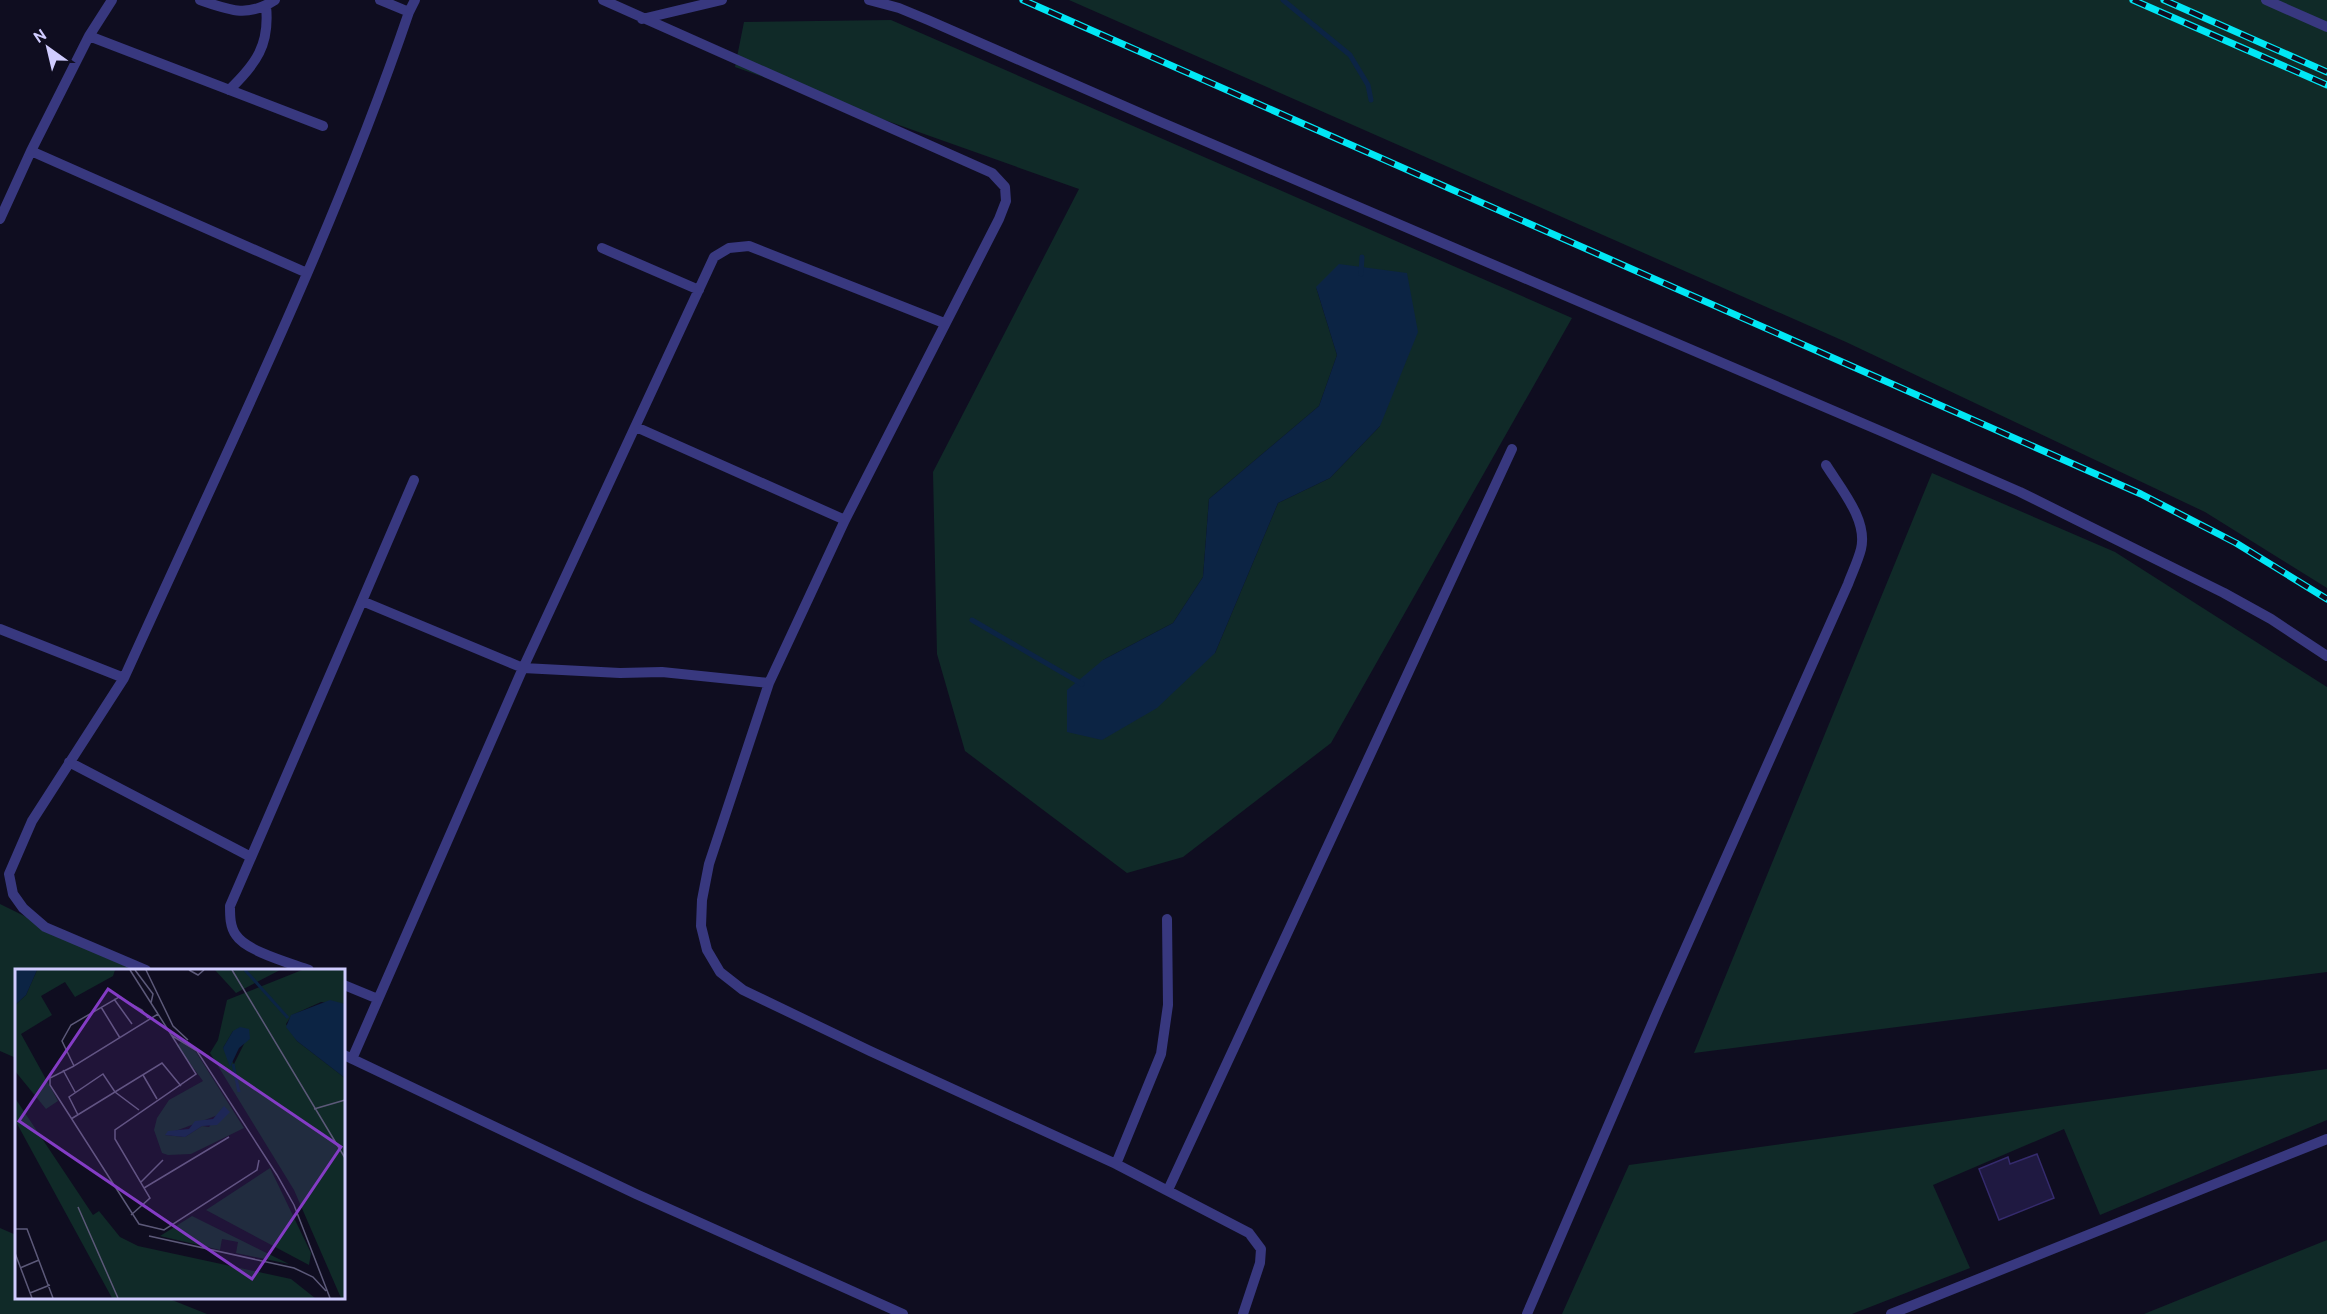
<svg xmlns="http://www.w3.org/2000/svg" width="2327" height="1314" font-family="Overpass,sans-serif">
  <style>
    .green { fill: #102a28; fill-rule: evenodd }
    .water { fill: #0c2444 }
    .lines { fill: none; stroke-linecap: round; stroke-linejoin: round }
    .stream { stroke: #0c2444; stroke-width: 5 }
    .building { fill: #1f1941; stroke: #352b6d; stroke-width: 1.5 }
    .service { stroke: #38387f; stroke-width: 10 }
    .rail-casing { stroke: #01e7f5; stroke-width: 7 }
    .rail { stroke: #0f0d20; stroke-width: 4.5; stroke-dasharray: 14; stroke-linecap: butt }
    .inset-river { fill: none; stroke: #0c2444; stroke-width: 3 }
    .inset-road { fill: none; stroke: #5c5979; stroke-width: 1.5 }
    .view { fill: #843cc5; fill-opacity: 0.15; stroke: #843cc5; stroke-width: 3 }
    .inset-edge { fill: none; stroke: #d0ccff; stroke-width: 3 }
  </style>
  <rect width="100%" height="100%" fill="#0f0d20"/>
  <path class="green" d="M 1069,0 L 2327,0 L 2327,588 L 2205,512 L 1846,342 Z
    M 891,20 L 1572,318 L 1331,743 L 1183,857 L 1127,873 L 965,751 L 937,654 L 933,472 L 1079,189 L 735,67 L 744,22 ZM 1316,287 L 1380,426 L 1330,478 L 1278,503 L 1215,653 L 1103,660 L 1173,623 L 1203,577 L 1209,499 L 1319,406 L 1337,355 Z
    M 1932,473 L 2115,552 L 2327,687 L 2327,972 L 1694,1053 Z
    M 0,904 L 134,970 L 16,970 L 16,1058 L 0,1051 Z
    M 2327,1069 L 2327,1120 L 2100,1215 L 2064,1129 L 1933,1185 L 1970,1268 L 1852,1314 L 1562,1314 L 1629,1165 Z
    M 0,1228 L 16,1235 L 16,1298 L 167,1298 L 207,1314 L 0,1314 Z
    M 2327,1240 L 2327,1314 L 2144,1314 Z"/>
  <path class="water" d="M 1339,264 L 1407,273 L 1418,332 L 1380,426 L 1330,478 L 1278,503 L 1215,653 L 1157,708 L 1102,740 L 1067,732 L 1067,690 L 1103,660 L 1173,623 L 1203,577 L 1209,499 L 1319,406 L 1337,355 L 1316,287 Z"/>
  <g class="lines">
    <path class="stream" d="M 1283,0 L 1350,55 L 1368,85 L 1371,100
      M 1361,274 L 1362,257
      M 972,620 L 1082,684"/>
  </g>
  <path class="building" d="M 2037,1154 L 2054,1198 L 1999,1220 L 1979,1169 L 2008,1157 L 2010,1164 Z"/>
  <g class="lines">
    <path class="service" d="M 200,0 C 229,10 247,18 275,0
      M 380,0 L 409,12
      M 603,0 L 992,173 L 1005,187 L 1006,201 L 999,219 L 845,520 L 769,683 L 709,864 L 702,900 L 701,926 L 707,950 L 720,972 L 743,990 L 870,1051 L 1116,1164 L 1249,1233 L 1261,1249 L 1260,1263 L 1243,1314
      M 869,0 L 899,8 L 928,20 L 1156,120 L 1883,432 L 2020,492 L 2224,593 L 2271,619 L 2327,656
      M 2266,0 L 2327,27
      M 642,19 L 722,0
      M 89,36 L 323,126
      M 229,90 C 256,64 270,45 266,6
      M 31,151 L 307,273
      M 0,219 L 31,151 L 89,36 L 112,0
      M 602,248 L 699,290
      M 636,427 L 845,520
      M 362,601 L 414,480
      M 0,629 L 124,678 C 223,458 331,241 409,12 L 415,0
      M 124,678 L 32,821 L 9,874 L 13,894 L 23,908 L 45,927 L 146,970
      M 69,762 L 251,857
      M 309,970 C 290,963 246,951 236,935 C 230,927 230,916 230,906 L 362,601 L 523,668 L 620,673 L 662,672 L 769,683
      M 344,985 L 378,999
      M 344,1055 L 636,1194 L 903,1314
      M 352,1059 L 523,668 L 714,257 L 729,248 L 749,246 L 944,323
      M 1116,1164 L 1161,1054 L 1168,1005 L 1167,919
      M 1168,1190 L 1512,449
      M 1527,1314 L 1658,1010 L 1848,584 C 1852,573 1858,561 1861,549 C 1868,520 1841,489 1826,465
      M 1891,1314 L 2327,1139"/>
    <defs>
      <path id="rail" d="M 1023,0 L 2141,494 L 2236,543 L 2327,599
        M 2133,0 L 2327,85
        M 2164,0 L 2327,72"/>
    </defs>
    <use href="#rail" class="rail-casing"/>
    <use href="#rail" class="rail"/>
  </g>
  <g transform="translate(15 969)">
    <rect width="330" height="330" fill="#0f0d20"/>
    <path d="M 22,1 L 100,1 L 98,7 L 60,28 L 50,13 L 26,27 L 37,46 L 6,65 L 43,132 L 31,140 L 0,102 L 0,36 L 11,26 ZM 200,1 L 265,1 L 221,24 ZM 287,1 L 330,1 L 330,35 L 306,33 L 277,46 L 271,55 L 282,72 L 330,109 L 330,329 L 326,329 L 279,221 L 195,84 L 203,71 L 212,31 ZM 218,62 L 230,73 L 219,95 L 208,79 ZM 166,73 L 181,83 L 229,159 L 176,185 L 153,186 L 147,184 L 139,161 L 142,149 L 154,131 L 188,112 L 162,77 ZM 203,146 L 194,158 L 187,157 L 170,168 L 150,166 ZM 0,129 L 78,246 L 84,242 L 105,268 L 123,277 L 276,310 L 300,329 L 97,329 L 0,151 ZM 255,199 L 296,284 L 294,296 L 191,241 ZM 177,247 L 274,295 L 221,284 L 223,273 L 207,270 L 205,281 L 145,267 Z" fill="#102a28" fill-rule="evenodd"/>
    <path d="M 0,1 L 22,1 L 11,26 L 0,36 ZM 315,31 L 330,35 L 330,109 L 282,72 L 271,58 L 276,46 ZM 225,58 L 234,60 L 235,70 L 224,79 L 215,98 L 208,79 L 218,62 ZM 209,137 L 215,143 L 202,156 L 187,157 L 170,168 L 150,166 L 153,162 L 174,160 L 180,152 L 198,150 Z" fill="#0c2444"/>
    <path class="inset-river" d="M 230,1 L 273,49M 218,95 L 224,123"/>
    <path class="inset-road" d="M 115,1 L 143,45M 120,1 L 138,25 L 136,34M 131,1 L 158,57 L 173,71M 174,1 L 183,6 L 189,1M 217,1 L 330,189M 99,30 L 117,55M 86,38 L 105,69M 156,66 L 182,82 L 262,206 L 279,236 L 315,329M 59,97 L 35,109 L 35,116 L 124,255 L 149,261 L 242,201 L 244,191M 48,101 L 60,123M 128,106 L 142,130M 299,140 L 330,131M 63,146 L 54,128 L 88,105 L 100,123 L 124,141M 56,150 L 147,94 L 166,117M 126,213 L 148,191M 129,219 L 214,168M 63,238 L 103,329M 116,246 L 135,229 L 100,170 L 100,161 L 181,105 L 143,45 L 59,97 L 47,72 L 56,56 L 104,28 L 127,41 L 133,49M 0,260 L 12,260 L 38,329M 134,267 L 279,299 L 298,308 L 311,322M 0,284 L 17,329M 5,299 L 24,291M 15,324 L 35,316"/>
    <path class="view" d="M 93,20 L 326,178 L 237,310 L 4,152 Z"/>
    <rect width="330" height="330" class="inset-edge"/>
  </g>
  <g transform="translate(48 48) rotate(326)" stroke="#0f0d20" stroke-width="4.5" paint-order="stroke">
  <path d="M0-4.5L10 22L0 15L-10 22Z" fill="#d0ccff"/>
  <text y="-9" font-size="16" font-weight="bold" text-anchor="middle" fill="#d0ccff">N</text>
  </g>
</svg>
